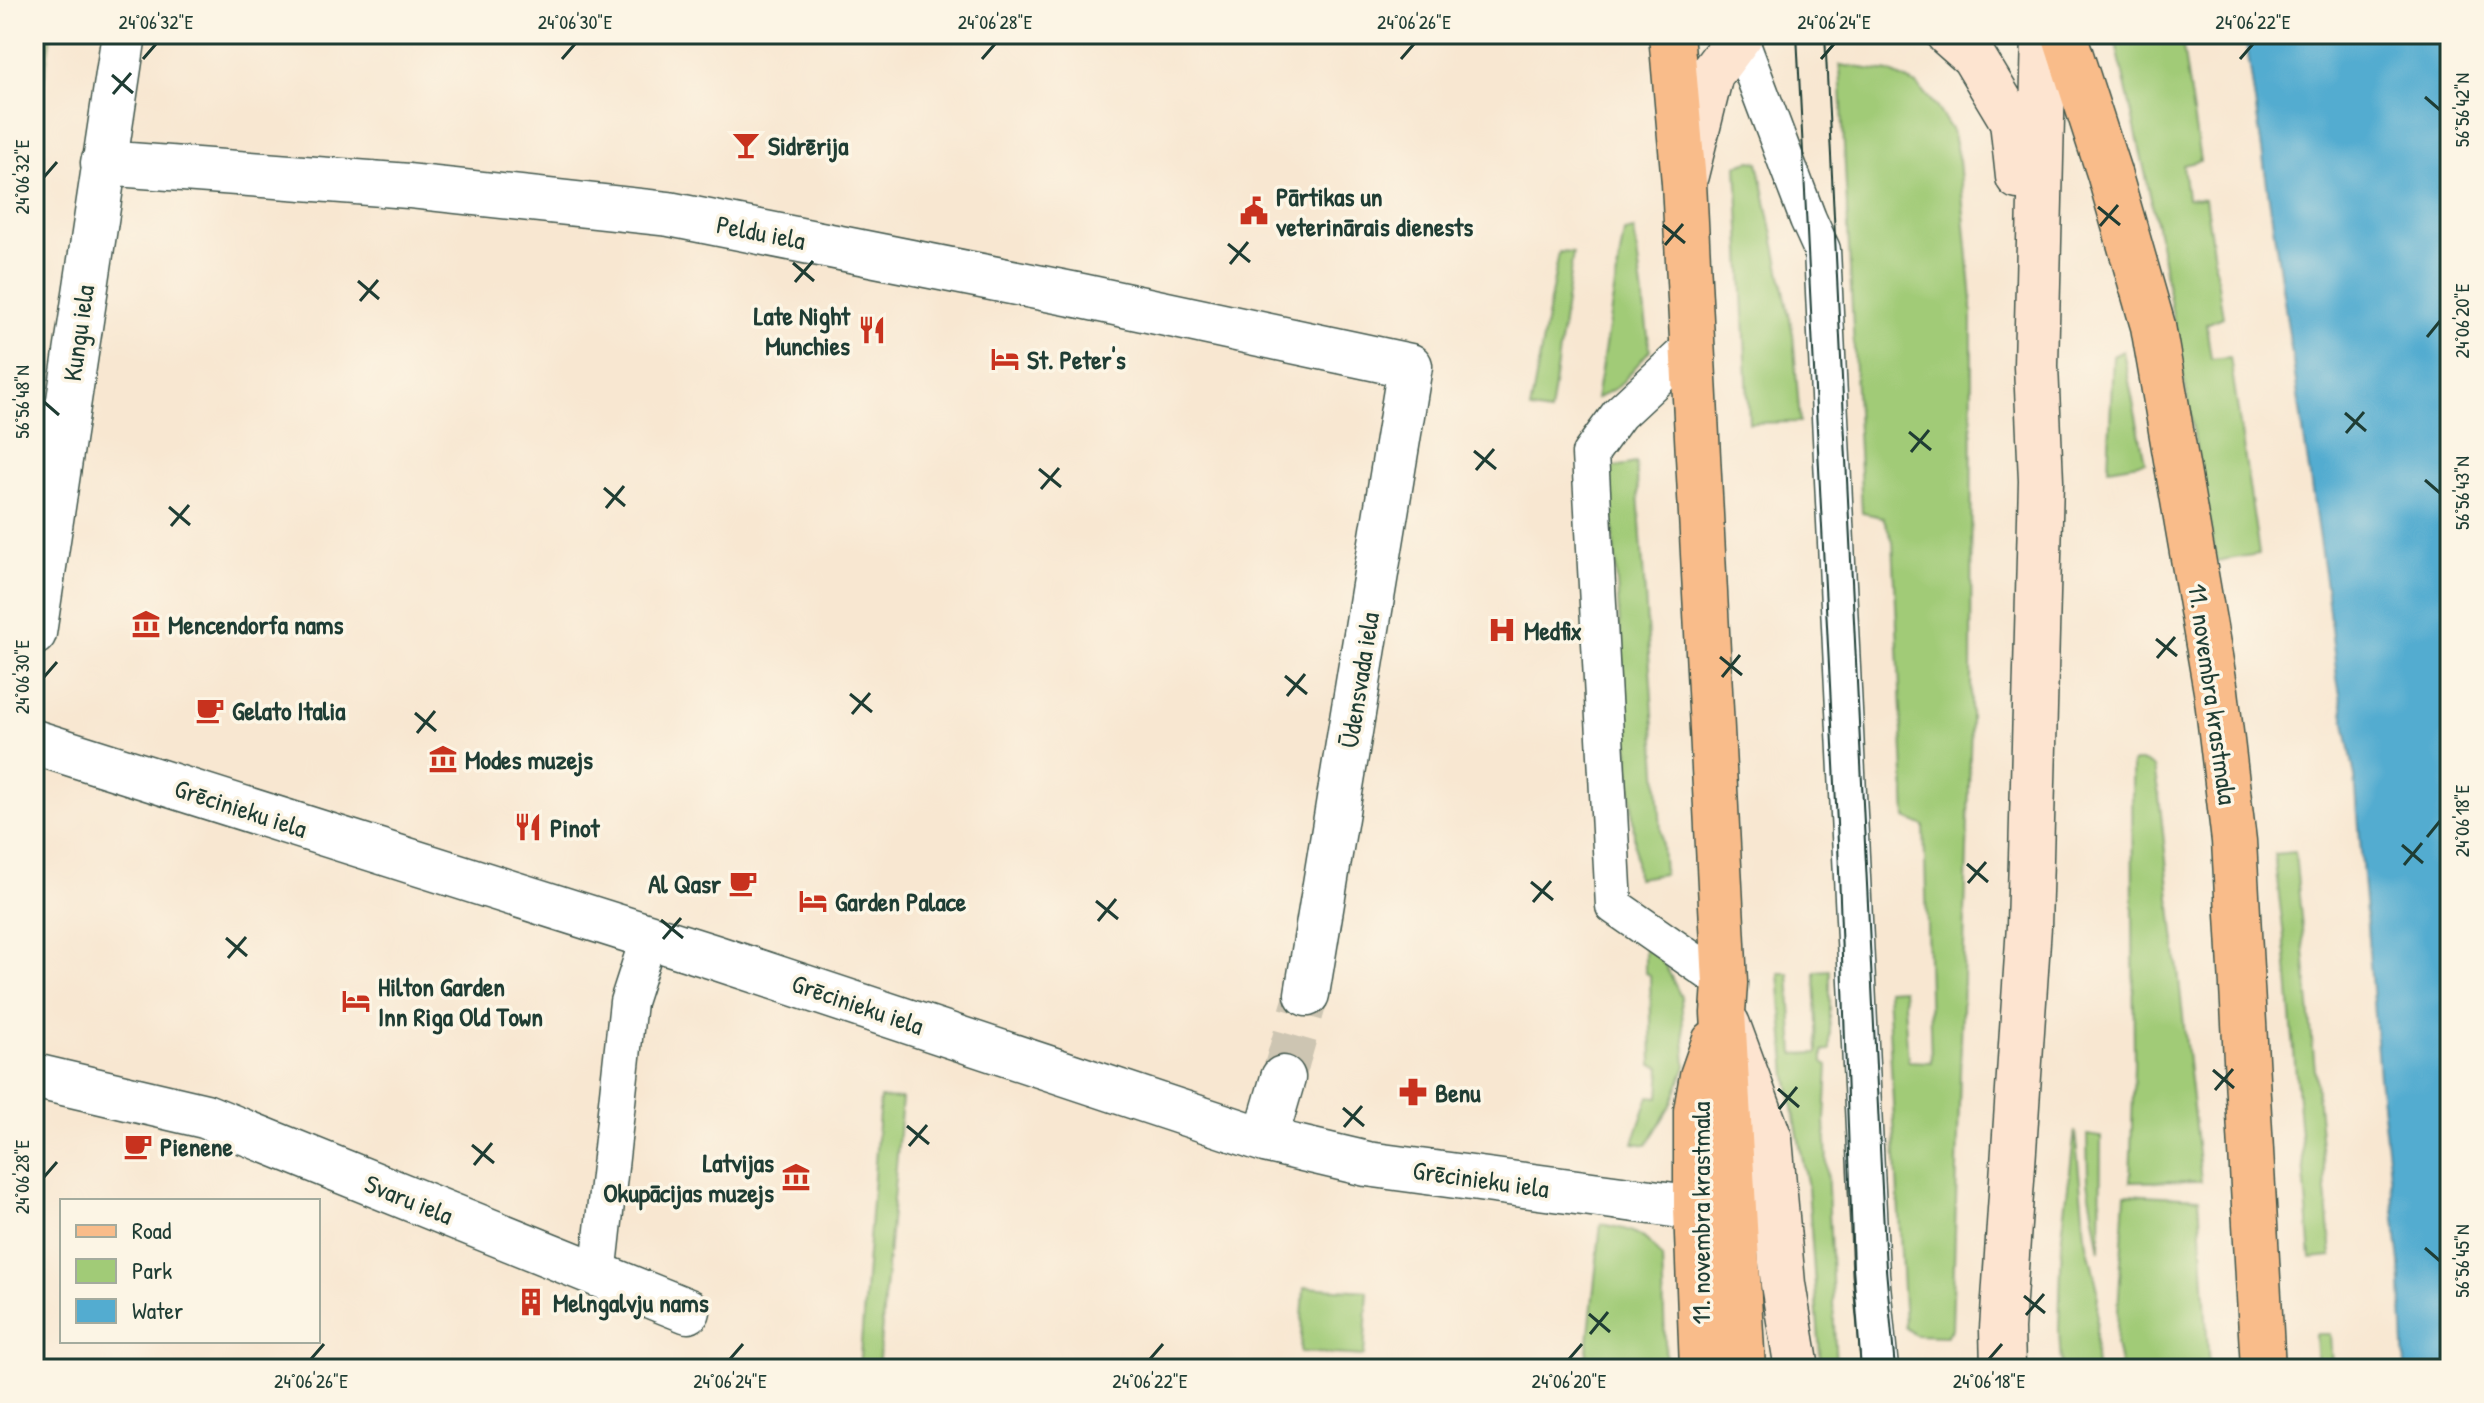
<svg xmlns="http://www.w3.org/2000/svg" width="2484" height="1403" font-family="'Patrick Hand',sans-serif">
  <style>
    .green { fill: #a1cb77; stroke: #608456; stroke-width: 2 }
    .water { fill: #53acd0; stroke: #397482; stroke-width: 2 }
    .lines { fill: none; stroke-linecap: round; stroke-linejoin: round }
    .minor-tunnel { stroke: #cdc5b2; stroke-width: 44; stroke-dasharray: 44 22; stroke-linecap: butt }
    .service-casing { stroke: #40564c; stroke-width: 39 }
    .pedestrian-casing { stroke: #40564c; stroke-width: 47 }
    .minor-casing { stroke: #40564c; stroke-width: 47 }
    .secondary-casing { stroke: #40564c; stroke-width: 47 }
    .primary-casing { stroke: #40564c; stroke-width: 47 }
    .service { stroke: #fff; stroke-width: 36 }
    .pedestrian { stroke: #fff; stroke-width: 44 }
    .minor { stroke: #fff; stroke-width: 44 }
    .secondary { stroke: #fde4d0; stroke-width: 44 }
    .primary { stroke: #f9bc8a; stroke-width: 44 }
    .tram { stroke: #1f3d34; stroke-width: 2 }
    .ticks { fill: none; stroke: #1f3d34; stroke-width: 3 }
    .labels { text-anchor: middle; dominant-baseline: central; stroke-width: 7; stroke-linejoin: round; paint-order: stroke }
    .poi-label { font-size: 26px; font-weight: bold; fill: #1f3d34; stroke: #fcf5e5; text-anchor: start }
    .street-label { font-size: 26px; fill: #1f3d34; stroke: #fcf5e5 }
    .neatline { fill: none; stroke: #1f3d34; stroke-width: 3 }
    .ticks-label { font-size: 20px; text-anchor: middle; fill: #1f3d34 }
  </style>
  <rect width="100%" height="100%" fill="#fcf5e5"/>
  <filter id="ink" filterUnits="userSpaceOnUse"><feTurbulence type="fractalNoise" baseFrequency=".0125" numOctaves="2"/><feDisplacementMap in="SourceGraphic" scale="16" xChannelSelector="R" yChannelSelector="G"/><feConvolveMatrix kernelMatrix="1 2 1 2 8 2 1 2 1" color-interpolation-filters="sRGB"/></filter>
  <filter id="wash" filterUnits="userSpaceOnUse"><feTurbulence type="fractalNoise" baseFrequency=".006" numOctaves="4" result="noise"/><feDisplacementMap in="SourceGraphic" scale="32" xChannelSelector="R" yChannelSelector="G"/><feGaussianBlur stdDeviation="1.8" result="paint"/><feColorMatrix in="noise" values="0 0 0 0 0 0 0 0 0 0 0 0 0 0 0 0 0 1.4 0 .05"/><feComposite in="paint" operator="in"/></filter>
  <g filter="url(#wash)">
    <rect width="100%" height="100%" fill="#f8e7d1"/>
    <path class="green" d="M 34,34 L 51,34 L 34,141 Z
      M 2114,34 L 2181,34 L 2200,161 L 2183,165 L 2187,198 L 2205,199 L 2223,317 L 2206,324 L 2211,359 L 2230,357 L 2259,554 L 2216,561 L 2157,226 Z
      M 1840,65 L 1889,72 L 1917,85 L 1935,105 L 1952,131 L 1959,161 L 1972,300 L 1971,723 L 1952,1329 L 1946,1336 L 1915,1335 L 1905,1327 L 1887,990 L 1903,989 L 1908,1061 L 1931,1062 L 1924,826 L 1906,818 L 1893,541 L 1883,517 L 1862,513 Z
      M 1750,161 L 1758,162 L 1793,334 L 1800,422 L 1749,423 L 1737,165 Z
      M 1634,230 L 1650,350 L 1619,386 L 1596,399 L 1624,232 Z
      M 1559,252 L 1573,253 L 1550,413 L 1530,410 Z
      M 2123,351 L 2145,462 L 2108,468 L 2113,356 Z
      M 1636,463 L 1664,874 L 1637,878 L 1609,468 Z
      M 2134,762 L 2144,762 L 2154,768 L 2159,796 L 2201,1181 L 2130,1182 L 2134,1065 L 2132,764 Z
      M 2295,852 L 2332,1256 L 2311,1258 L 2286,954 L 2274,854 Z
      M 1645,947 L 1663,961 L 1681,997 L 1686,1066 L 1672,1103 L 1647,1145 L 1633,1143 L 1649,1096 L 1659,1097 L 1661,1067 L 1652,1065 L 1650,975 L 1645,973 Z
      M 1830,970 L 1830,1050 L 1823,1051 L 1823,1063 L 1828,1066 L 1825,1120 L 1836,1369 L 1821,1369 L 1808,1188 L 1787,1076 L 1779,973 L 1789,973 L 1794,1054 L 1818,1053 L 1815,971 Z
      M 880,1098 L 902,1099 L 878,1369 L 859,1369 Z
      M 2075,1130 L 2085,1235 L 2098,1290 L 2095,1356 L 2096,1369 L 2062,1369 L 2061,1367 L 2059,1329 L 2062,1235 Z
      M 2087,1135 L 2101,1137 L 2100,1251 L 2088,1182 Z
      M 2125,1194 L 2199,1198 L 2209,1369 L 2121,1369 L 2116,1345 Z
      M 1601,1224 C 1629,1229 1646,1233 1662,1258 L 1666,1369 L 1585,1369 Z
      M 1304,1287 L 1368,1291 L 1364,1356 L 1300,1352 Z
      M 2315,1334 L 2330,1334 L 2332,1369 L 2317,1369 Z"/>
    <path class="water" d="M 2245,34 L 2450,34 L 2450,1369 L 2405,1369 L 2400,1263 L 2379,1077 L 2355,777 L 2337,678 L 2326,587 Z"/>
  </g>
  <g filter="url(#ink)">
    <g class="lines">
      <path class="minor-tunnel" d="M 1283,1078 L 1307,994"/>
      <defs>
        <path id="service" d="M 1738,34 L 1808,219 L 1822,250 L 1871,1274 L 1880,1369
          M 1692,346 L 1619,414 L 1590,454 L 1614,906 L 1725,983
          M 598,1276 L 628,1002 L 649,937"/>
        <path id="pedestrian" d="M 34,1076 L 205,1116 L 688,1311"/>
        <path id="minor" d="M 103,163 L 409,186 L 669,214 L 1082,296 L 1410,366 L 1307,994
          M 34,633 L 124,34
          M 34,742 L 714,957 L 1265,1140 L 1367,1164 L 1696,1208
          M 1265,1140 L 1283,1078"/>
        <path id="secondary" d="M 1948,34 L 1973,56 L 2012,121 L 2018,177
          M 1686,175 L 1711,74 L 1741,34
          M 1728,1025 L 1770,1139 L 1783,1284 L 1797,1369
          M 2003,1369 L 2002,1329 L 2029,926 L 2031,858 L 2041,481 L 2036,366 L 2044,34"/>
        <path id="primary" d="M 1671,34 L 1684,183 L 1725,983 L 1723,1013 L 1743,1369
          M 2064,34 L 2109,173 L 2153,326 L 2216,691 L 2234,841 L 2263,1369
          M 1702,1369 L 1696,1208 L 1696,1111 L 1702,1076 L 1714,1042"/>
      </defs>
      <use href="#service" class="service-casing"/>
      <use href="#pedestrian" class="pedestrian-casing"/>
      <use href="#minor" class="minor-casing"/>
      <use href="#secondary" class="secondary-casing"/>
      <use href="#primary" class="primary-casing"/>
      <use href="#service" class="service"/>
      <use href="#pedestrian" class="pedestrian"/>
      <use href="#minor" class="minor"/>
      <use href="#secondary" class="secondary"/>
      <use href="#primary" class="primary"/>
      <path class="tram" d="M 1797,34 L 1838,843 L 1853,1268 L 1861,1369
        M 1825,34 L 1886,1269 L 1895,1369"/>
    </g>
  </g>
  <path class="ticks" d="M 143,59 L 156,44M 562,59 L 575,44M 982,59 L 995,44M 1401,59 L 1414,44M 1821,59 L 1834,44M 2240,59 L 2253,44M 112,75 L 133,93M 113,94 L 131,73M 2425,97 L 2440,110M 44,177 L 57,162M 2098,207 L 2120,225M 1663,225 L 1685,243M 2100,226 L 2118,205M 1228,244 L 1250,262M 1665,245 L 1683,224M 793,263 L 814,281M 1230,264 L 1248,242M 358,281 L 379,299M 795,282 L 813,261M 360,301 L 378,280M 2427,337 L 2440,321M 44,402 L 59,415M 2345,413 L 2366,431M 1909,432 L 1931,450M 2346,433 L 2364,412M 1474,451 L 1496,469M 1911,452 L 1929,430M 1039,469 L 1061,487M 1476,470 L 1494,449M 2425,480 L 2440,493M 604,488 L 625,506M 1041,489 L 1059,468M 169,507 L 190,525M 606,508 L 624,486M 171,526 L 189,505M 2156,639 L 2177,656M 1720,657 L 1742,675M 2157,658 L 2175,637M 1285,676 L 1307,694M 44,677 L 57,662M 1722,677 L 1740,655M 850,694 L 872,712M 1287,696 L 1305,674M 415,713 L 436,731M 852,714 L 870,693M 417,733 L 435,711M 2427,837 L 2440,821M 2402,845 L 2423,863M 1967,864 L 1988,882M 2404,865 L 2422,843M 1531,882 L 1553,900M 1968,883 L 1986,862M 1096,901 L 1118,919M 1533,902 L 1551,881M 661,920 L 683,938M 1098,921 L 1116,899M 226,938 L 247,956M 663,939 L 681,918M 228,958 L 246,937M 2213,1070 L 2234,1088M 1778,1089 L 1799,1107M 2215,1090 L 2233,1069M 1343,1108 L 1364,1126M 1779,1109 L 1797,1087M 907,1126 L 929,1144M 1344,1127 L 1362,1106M 472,1145 L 494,1163M 909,1146 L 927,1125M 474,1165 L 492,1143M 44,1177 L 57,1162M 2425,1248 L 2440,1261M 2024,1296 L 2045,1313M 1589,1314 L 1610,1332M 2026,1315 L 2044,1294M 1590,1334 L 1608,1312M 311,1359 L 324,1344M 730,1359 L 743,1344M 1150,1359 L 1163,1344M 1569,1359 L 1582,1344M 1989,1359 L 2002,1344"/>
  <defs>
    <symbol id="bar-bare" viewBox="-9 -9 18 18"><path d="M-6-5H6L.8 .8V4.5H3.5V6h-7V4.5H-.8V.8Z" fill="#c8321e" stroke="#fcf5e5" stroke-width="2.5" paint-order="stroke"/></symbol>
    <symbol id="civic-bare" viewBox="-9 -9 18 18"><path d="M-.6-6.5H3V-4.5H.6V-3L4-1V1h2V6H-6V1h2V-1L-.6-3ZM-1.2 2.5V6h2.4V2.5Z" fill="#c8321e" stroke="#fcf5e5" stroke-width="2.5" paint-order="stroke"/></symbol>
    <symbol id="restaurant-bare" viewBox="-9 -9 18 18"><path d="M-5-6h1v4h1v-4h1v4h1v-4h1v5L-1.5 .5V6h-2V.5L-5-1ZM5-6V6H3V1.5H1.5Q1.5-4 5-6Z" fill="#c8321e" stroke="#fcf5e5" stroke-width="2.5" paint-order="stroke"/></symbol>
    <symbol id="hotel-bare" viewBox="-9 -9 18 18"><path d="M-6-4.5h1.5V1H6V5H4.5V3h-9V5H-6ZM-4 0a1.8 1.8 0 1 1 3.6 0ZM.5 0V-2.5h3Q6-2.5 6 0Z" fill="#c8321e" stroke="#fcf5e5" stroke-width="2.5" paint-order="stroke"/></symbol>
    <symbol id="museum-bare" viewBox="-9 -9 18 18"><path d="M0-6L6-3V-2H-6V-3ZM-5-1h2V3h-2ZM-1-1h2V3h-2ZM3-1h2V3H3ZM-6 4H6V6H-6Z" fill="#c8321e" stroke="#fcf5e5" stroke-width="2.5" paint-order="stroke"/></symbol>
    <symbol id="hospital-bare" viewBox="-9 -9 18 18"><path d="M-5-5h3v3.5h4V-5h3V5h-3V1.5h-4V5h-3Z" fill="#c8321e" stroke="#fcf5e5" stroke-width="2.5" paint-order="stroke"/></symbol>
    <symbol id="cafe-bare" viewBox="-9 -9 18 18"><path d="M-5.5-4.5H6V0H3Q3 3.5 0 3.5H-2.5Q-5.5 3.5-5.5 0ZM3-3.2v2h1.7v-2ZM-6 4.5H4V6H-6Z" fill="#c8321e" stroke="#fcf5e5" stroke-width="2.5" paint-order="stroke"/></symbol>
    <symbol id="pharmacy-bare" viewBox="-9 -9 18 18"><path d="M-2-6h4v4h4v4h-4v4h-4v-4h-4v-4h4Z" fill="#c8321e" stroke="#fcf5e5" stroke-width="2.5" paint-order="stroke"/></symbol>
    <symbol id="building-bare" viewBox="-9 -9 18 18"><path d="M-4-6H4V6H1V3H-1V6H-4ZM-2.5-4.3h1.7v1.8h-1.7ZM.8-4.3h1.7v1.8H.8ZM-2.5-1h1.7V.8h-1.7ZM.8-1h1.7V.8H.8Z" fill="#c8321e" stroke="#fcf5e5" stroke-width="2.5" paint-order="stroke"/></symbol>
  </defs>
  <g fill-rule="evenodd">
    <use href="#bar-bare" x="726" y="125" width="40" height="40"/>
    <use href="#civic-bare" x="1234" y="191" width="40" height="40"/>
    <use href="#restaurant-bare" x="852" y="310" width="40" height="40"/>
    <use href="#hotel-bare" x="985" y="339" width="40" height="40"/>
    <use href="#museum-bare" x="126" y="604" width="40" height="40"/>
    <use href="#hospital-bare" x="1482" y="610" width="40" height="40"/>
    <use href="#cafe-bare" x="190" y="690" width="40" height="40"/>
    <use href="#museum-bare" x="423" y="739" width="40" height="40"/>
    <use href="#restaurant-bare" x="508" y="807" width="40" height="40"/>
    <use href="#cafe-bare" x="723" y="863" width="40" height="40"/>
    <use href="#hotel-bare" x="793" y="881" width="40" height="40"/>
    <use href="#hotel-bare" x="336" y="981" width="40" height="40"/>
    <use href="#pharmacy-bare" x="1393" y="1072" width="40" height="40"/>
    <use href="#cafe-bare" x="118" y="1126" width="40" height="40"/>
    <use href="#museum-bare" x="776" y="1157" width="40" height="40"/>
    <use href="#building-bare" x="511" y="1282" width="40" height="40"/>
  </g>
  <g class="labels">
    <g class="poi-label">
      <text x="768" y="145">Sidrērija</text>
      <text x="1276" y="196">Pārtikas un<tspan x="1276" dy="30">veterinārais dienests</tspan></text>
      <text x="850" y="315" text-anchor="end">Late Night<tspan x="850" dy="30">Munchies</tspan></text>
      <text x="1027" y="359">St. Peter's</text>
      <text x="168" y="624">Mencendorfa nams</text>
      <text x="1524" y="630">Medfix</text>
      <text x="232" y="710">Gelato Italia</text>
      <text x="465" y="759">Modes muzejs</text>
      <text x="550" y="827">Pinot</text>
      <text x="721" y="883" text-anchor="end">Al Qasr</text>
      <text x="835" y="901">Garden Palace</text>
      <text x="378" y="986">Hilton Garden<tspan x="378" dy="30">Inn Riga Old Town</tspan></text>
      <text x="1435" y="1092">Benu</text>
      <text x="160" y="1146">Pienene</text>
      <text x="774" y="1162" text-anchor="end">Latvijas<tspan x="774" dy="30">Okupācijas muzejs</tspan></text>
      <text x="553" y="1302">Melngalvju nams</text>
    </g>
    <g class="street-label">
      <text transform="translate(761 232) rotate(11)">Peldu iela</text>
      <text transform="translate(78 333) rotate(-82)">Kungu iela</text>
      <text transform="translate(1359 680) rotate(-81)">Ūdensvada iela</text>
      <text transform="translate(2213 694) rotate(82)">11. novembra krastmala</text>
      <text transform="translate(241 808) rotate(18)">Grēcinieku iela</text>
      <text transform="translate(858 1004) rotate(19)">Grēcinieku iela</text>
      <text transform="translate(1481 1179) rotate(8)">Grēcinieku iela</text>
      <text transform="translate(409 1199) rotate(22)">Svaru iela</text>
      <text transform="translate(1700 1213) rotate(-90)">11. novembra krastmala</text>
    </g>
  </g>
  <rect width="2484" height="1403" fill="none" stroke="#fcf5e5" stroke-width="88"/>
  <rect x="60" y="1199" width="260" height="144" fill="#fcf5e5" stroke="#a4ab9e" stroke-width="2"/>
  <rect x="76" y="1225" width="40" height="12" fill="#f9bc8a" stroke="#a4ab9e" stroke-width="2"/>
  <text x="132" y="1239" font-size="24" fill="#1f3d34">Road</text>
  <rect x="76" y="1259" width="40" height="24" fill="#a1cb77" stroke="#a4ab9e" stroke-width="2"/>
  <text x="132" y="1279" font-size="24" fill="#1f3d34">Park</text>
  <rect x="76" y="1299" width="40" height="24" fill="#53acd0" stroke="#a4ab9e" stroke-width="2"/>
  <text x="132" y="1319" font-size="24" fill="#1f3d34">Water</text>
  <rect x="44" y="44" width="2396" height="1315" class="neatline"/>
  <g class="ticks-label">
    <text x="156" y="29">24°06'32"E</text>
    <text x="575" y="29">24°06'30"E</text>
    <text x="995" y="29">24°06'28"E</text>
    <text x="1414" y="29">24°06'26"E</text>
    <text x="1834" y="29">24°06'24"E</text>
    <text x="2253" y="29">24°06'22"E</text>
    <text transform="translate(2462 110) rotate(-90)" y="7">56°56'42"N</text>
    <text transform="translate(22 177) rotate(-90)" y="7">24°06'32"E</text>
    <text transform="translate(2462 321) rotate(-90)" y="7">24°06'20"E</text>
    <text transform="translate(22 402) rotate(-90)" y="7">56°56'48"N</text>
    <text transform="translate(2462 493) rotate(-90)" y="7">56°56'43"N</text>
    <text transform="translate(22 677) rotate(-90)" y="7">24°06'30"E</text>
    <text transform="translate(2462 821) rotate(-90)" y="7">24°06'18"E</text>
    <text transform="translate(22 1177) rotate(-90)" y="7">24°06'28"E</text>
    <text transform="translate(2462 1261) rotate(-90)" y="7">56°56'45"N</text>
    <text x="311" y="1388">24°06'26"E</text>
    <text x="730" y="1388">24°06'24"E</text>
    <text x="1150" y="1388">24°06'22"E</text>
    <text x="1569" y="1388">24°06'20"E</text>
    <text x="1989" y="1388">24°06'18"E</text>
  </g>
</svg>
